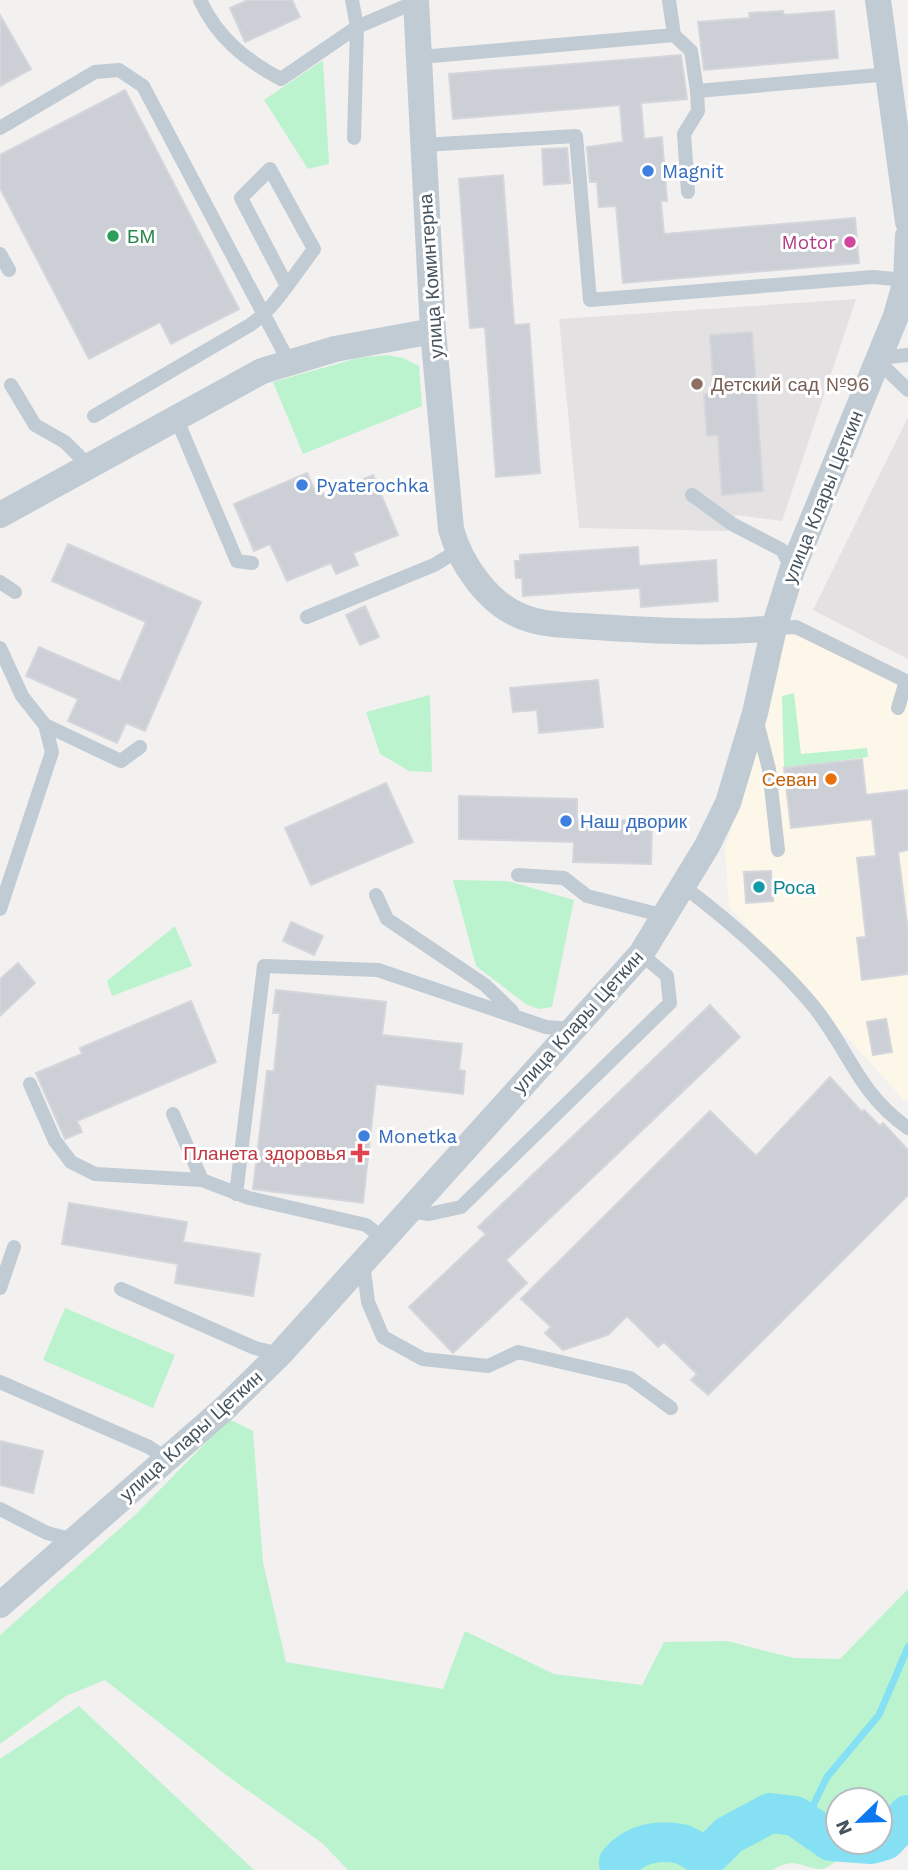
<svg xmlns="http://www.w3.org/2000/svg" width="908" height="1870" font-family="'Work Sans',sans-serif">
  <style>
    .commercial { fill: #fdf7e9 }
    .education { fill: #e4e1e2 }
    .green { fill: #bcf3cf }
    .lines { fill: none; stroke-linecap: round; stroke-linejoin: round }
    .stream { stroke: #85e0f3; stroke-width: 7 }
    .river { stroke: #85e0f3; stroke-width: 40 }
    .building { fill: #cccfd5; stroke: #d4d6dc; stroke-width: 2 }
    .service { stroke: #c0cbd3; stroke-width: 14 }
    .minor { stroke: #c0cbd3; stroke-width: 26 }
    .shop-dot { fill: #3f7fe0; stroke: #fff; stroke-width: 2.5 }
    .leisure-dot { fill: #2e9e5b; stroke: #fff; stroke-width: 2.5 }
    .hotel-dot { fill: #d1479c; stroke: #fff; stroke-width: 2.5 }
    .education-dot { fill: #8d6e63; stroke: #fff; stroke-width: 2.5 }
    .food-dot { fill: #e8710a; stroke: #fff; stroke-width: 2.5 }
    .culture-dot { fill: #0f9aa8; stroke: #fff; stroke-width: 2.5 }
    .health-dot { fill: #e0444e; stroke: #fff; stroke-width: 2.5 }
    .labels { text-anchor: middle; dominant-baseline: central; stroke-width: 6; stroke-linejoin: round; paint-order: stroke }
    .shop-label { font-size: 19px; fill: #366cbe; stroke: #fff; text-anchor: start }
    .leisure-label { font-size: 19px; fill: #27864d; stroke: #fff; text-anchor: start }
    .hotel-label { font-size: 19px; fill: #b23c85; stroke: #fff; text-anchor: end }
    .street-label { font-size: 19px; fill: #46545f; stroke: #fff }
    .education-label { font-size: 19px; fill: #785e54; stroke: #fff; text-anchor: start }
    .food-label { font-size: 19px; fill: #c56008; stroke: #fff; text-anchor: end }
    .culture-label { font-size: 19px; fill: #0d838f; stroke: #fff; text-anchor: start }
    .health-label { font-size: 19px; fill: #be3a42; stroke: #fff; text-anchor: end }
  </style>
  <rect width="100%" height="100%" fill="#f3f0f0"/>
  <path class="commercial" d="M 780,634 L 807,637 L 908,688 L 908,1100 L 905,1101 L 729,907 L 725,847 L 753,757 Z"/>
  <path class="education" d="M 856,299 L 782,521 L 736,515 L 728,531 L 579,528 L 559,319 Z
    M 908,417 L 908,659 L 813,610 Z"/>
  <path class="green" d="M 323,60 L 329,164 L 308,169 L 264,100 Z
    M 387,355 L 403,358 L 419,366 L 422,406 L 303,454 L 273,382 L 358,358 Z
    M 794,693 L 801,754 L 867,748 L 868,757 L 784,768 L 782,696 Z
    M 430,695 L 432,772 L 409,771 L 380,754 L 366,712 Z
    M 453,880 L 508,881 L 574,900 L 552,1007 L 539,1009 L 527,1005 L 476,966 Z
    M 175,926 L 192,966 L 112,996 L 107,981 Z
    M 65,1308 L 175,1355 L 153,1408 L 43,1360 Z
    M 229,1419 L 253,1431 L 263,1562 L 286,1662 L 443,1689 L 465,1631 L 554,1674 L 642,1685 L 664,1642 L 727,1641 L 794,1658 L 840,1659 L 908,1589 L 908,1821 L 880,1830 L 880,1800 L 838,1800 L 838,1842 L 861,1842 C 849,1850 836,1864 823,1869 C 805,1870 795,1855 773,1870 L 348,1870 L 322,1843 L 226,1775 L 105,1680 L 66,1696 L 0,1744 L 0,1635 L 135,1515 Z
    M 79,1706 L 254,1870 L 0,1870 L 0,1759 Z"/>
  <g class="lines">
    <path class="stream" d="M 805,1822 L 827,1777 L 879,1715 L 908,1647"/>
    <path class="river" d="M 620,1870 L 619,1862 C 635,1844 658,1839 681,1844 C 693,1847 696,1857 711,1853 L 729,1835 L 770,1813 L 795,1816 L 831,1841 L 871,1844 L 885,1840 L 908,1815"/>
  </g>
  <path class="building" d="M 248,0 L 292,0 L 300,17 L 245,42 L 230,8 Z
    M 783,11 L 784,15 L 834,11 L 838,58 L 704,70 L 698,22 L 750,18 L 749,13 Z
    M 0,15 L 31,69 L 0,86 Z
    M 681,55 L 687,99 L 641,103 L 644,139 L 662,137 L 667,201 L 661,201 L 664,234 L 855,218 L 859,263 L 623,283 L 616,206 L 599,207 L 597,182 L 590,182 L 587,147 L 623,142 L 620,105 L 453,119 L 449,74 Z
    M 125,90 L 239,309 L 171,344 L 160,322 L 89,359 L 0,188 L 0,155 Z
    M 567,148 L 570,183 L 544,185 L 542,149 Z
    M 503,175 L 514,325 L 529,324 L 540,473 L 496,477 L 485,327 L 470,328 L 459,179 Z
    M 752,332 L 763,491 L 722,495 L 718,435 L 707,436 L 704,394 L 714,394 L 710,335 Z
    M 307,473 L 314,489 L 327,495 L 373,475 L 398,535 L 353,553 L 358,565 L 336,574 L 331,563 L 287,581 L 270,544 L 254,551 L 234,504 Z
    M 68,544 L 201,602 L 145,731 L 126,723 L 117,743 L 68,721 L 78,699 L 26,676 L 39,647 L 120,682 L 146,622 L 52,581 Z
    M 638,547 L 639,566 L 716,560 L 718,601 L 641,607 L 640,588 L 523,596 L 522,578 L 516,578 L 515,561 L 520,561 L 520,555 Z
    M 365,606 L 379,637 L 360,645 L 346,615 Z
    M 598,680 L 603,727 L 539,733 L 537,710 L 513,712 L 510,688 Z
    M 862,759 L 866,795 L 908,790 L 908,850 L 898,852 L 908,931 L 908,974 L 862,980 L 857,938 L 866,937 L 857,858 L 876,856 L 872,819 L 791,828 L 784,768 Z
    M 386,783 L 413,842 L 311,885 L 285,828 Z
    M 459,796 L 577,799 L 577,819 L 652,821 L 651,864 L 573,862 L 574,842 L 459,839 Z
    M 771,871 L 773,901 L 746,903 L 744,872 Z
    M 291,922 L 323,936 L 314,955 L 283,941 Z
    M 18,963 L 35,983 L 0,1016 L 0,979 Z
    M 276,990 L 386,1002 L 382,1035 L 462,1044 L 459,1070 L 465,1071 L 463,1094 L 376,1084 L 363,1203 L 253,1189 L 267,1071 L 274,1071 L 280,1013 L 273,1013 Z
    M 191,1001 L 216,1062 L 77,1121 L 82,1132 L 65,1139 L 36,1073 L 82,1054 L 80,1048 Z
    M 710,1005 L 740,1037 L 506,1260 L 527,1283 L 453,1353 L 409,1307 L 486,1234 L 478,1227 Z
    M 886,1019 L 892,1052 L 873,1055 L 867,1022 Z
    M 830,1077 L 862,1112 L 864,1110 L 880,1126 L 883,1123 L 908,1150 L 908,1195 L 708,1395 L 691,1380 L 697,1374 L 664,1342 L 658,1347 L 627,1316 L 608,1335 L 563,1350 L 545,1333 L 551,1327 L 521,1299 L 710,1111 L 756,1156 Z
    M 69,1203 L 187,1222 L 183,1242 L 260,1254 L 253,1296 L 175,1283 L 178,1264 L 62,1244 Z
    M 0,1441 L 43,1451 L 33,1493 L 0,1485 Z"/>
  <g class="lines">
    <path class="service" d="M 200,0 C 217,37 245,60 281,79 L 357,27 L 420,0
      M 352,0 L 357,27 L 354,138
      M 669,0 L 674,35 L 691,51 L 697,91 L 698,111 L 684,134 L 688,192
      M 420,57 L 674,35
      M 697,91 L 890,74
      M 0,128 L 95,72 L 119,70 L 143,86 L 289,362
      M 423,145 L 576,136 L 590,300 L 873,277 L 906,280
      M 0,254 L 9,270
      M 879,358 L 908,355
      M 878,361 L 908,390
      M 11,385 L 35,425 L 65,442 L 90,467
      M 94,416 L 250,325 C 266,314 275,302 287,286 L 241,198 L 270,169 L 314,249 L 287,286
      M 177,420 L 237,561 L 252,563
      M 692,495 L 732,524 L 782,550 L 792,569
      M 0,582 L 15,592
      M 307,617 L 434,565 L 457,551
      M 774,628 L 796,627 L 908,682
      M 0,648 L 22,696 L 45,725 L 52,752 L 0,909
      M 898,708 L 906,681
      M 757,722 L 769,769 L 778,850
      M 45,725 L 121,761 L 140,747
      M 518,875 L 564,878 L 587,896 L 665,916
      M 683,886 C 728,920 773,959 810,1002 C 848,1046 856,1092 908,1128
      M 376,895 L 387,919 L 485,985 L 512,1011
      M 30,1084 L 55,1141 L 71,1162 L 95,1174 L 202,1180 L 249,1198 L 366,1225 L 384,1239
      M 173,1114 L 202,1180
      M 236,1194 L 264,966 L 378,970 L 546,1027 L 573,1029
      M 410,1211 L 429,1214 L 461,1207 L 670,1003 L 667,976 L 641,954
      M 363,1263 L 368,1302 L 383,1337 L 423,1359 L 488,1366 L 518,1352 L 630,1378 L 671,1408
      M 0,1288 L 14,1247
      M 121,1289 L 255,1348 L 280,1354
      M 0,1382 L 149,1447 L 167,1459
      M 0,1509 L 47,1533 L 74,1540"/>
    <path class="minor" d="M 416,0 L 433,331 L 451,529 C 460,563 488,604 523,617 C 545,626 573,625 597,627 C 656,631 715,634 774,628
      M 878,0 L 908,222
      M 0,515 L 262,371 L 335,349 L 433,331
      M 0,1605 L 225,1408 L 280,1354 L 641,954 L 707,846 L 728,803 L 755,713 L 774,628 L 792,570 L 896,316 L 906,280 L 908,236"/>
  </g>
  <g class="shop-dot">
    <circle cx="648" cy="171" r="7"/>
    <circle cx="302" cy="485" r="7"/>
    <circle cx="566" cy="821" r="7"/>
    <circle cx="364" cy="1136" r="7"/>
  </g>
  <circle class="leisure-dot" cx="113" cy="236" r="7"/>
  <circle class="hotel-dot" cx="850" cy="242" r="7"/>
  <circle class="education-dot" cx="697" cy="384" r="7"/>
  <circle class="food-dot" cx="831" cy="779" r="7"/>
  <circle class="culture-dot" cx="759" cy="887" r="7"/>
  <path class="health-dot" d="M356.5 1142.5h7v7h7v7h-7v7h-7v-7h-7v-7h7z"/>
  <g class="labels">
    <g class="shop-label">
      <text x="662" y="171">Magnit</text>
      <text x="316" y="485">Pyaterochka</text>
      <text x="580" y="821">Наш дворик</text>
      <text x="378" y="1136">Monetka</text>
    </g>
    <g class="leisure-label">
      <text x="127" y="236">БМ</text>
    </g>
    <g class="hotel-label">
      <text x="836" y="242">Motor</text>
    </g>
    <g class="street-label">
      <text transform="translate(431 276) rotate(-94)">улица Коминтерна</text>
      <text transform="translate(823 497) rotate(-68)">улица Клары Цеткин</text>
      <text transform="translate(578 1022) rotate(-48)">улица Клары Цеткин</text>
      <text transform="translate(191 1436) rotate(-42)">улица Клары Цеткин</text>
    </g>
    <g class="education-label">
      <text x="711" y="384">Детский сад №96</text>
    </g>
    <g class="food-label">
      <text x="817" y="779">Севан</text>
    </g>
    <g class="culture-label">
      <text x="773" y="887">Роса</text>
    </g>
    <g class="health-label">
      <text x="346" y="1153">Планета здоровья</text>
    </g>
  </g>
  <g transform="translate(859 1821) rotate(247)"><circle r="33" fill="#ffffff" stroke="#b5bbbf" stroke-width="2"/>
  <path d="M0-5L12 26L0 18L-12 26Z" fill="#0b78f2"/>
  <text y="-10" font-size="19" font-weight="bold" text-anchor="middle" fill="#46545f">N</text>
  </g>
</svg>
